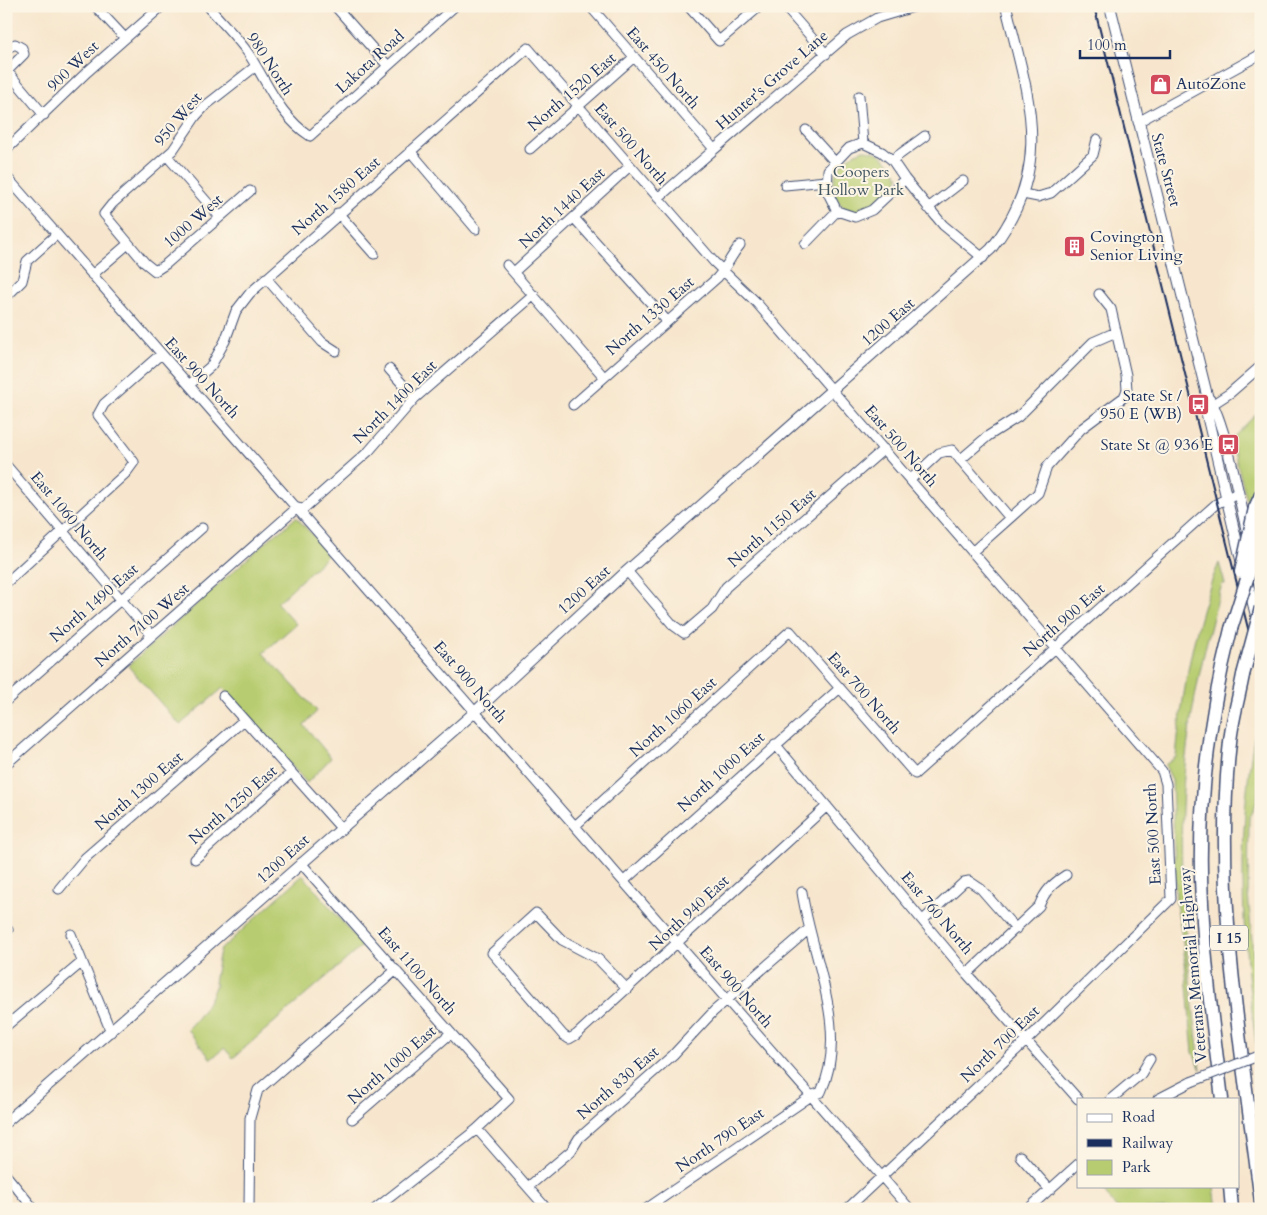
<svg xmlns="http://www.w3.org/2000/svg" width="1267" height="1215" font-family="Cardo,serif">
  <style>
    .green { fill: #b7cc70; stroke: #697e67 }
    .lines { fill: none; stroke-linecap: round; stroke-linejoin: round }
    .minor-casing { stroke: #3c4a6f; stroke-width: 11 }
    .major-casing { stroke: #3c4a6f; stroke-width: 12 }
    .highway-casing { stroke: #3c4a6f; stroke-width: 15 }
    .minor { stroke: #fff; stroke-width: 9 }
    .major { stroke: #fff; stroke-width: 10 }
    .highway { stroke: #fff; stroke-width: 12 }
    .rail { stroke: #1b2f5e; stroke-width: 2 }
    .minor-bridge-casing { stroke: #3c4a6f; stroke-width: 11; stroke-linecap: butt }
    .highway-bridge-casing { stroke: #3c4a6f; stroke-width: 15; stroke-linecap: butt }
    .minor-bridge { stroke: #fff; stroke-width: 9 }
    .highway-bridge { stroke: #fff; stroke-width: 12 }
    .labels { text-anchor: middle; dominant-baseline: central; stroke-width: 4; stroke-linejoin: round; paint-order: stroke }
    .shield { fill: #fcf5e5; stroke: #5e6a86; stroke-width: 1 }
    .shield-label { font-size: 15px; font-weight: bold; fill: #1b2f5e }
    .street-label { font-size: 16px; fill: #1b2f5e; stroke: #fcf5e5 }
    .poi-label { font-size: 16px; fill: #1b2f5e; stroke: #fcf5e5; text-anchor: start }
    .park-label { font-size: 16px; fill: #425662; stroke: #fcf5e5 }
  </style>
  <rect width="100%" height="100%" fill="#fcf5e5"/>
  <filter id="ink" filterUnits="userSpaceOnUse"><feTurbulence type="fractalNoise" baseFrequency=".02" numOctaves="2"/><feDisplacementMap in="SourceGraphic" scale="10" xChannelSelector="R" yChannelSelector="G"/><feConvolveMatrix kernelMatrix="1 2 1 2 8 2 1 2 1" color-interpolation-filters="sRGB"/></filter>
  <filter id="wash" filterUnits="userSpaceOnUse"><feTurbulence type="fractalNoise" baseFrequency=".0096" numOctaves="4" result="noise"/><feDisplacementMap in="SourceGraphic" scale="20" xChannelSelector="R" yChannelSelector="G"/><feGaussianBlur stdDeviation="1.12" result="paint"/><feColorMatrix in="noise" values="0 0 0 0 0 0 0 0 0 0 0 0 0 0 0 0 0 1.4 0 .05"/><feComposite in="paint" operator="in"/></filter>
  <g filter="url(#wash)">
    <rect width="100%" height="100%" fill="#f7e6cd"/>
    <path class="green" d="M 863,150 C 881,149 890,163 899,177 L 897,182 C 887,190 876,204 864,209 C 832,220 816,167 863,150 Z
      M 1261,409 L 1261,489 L 1250,512 L 1231,440 Z
      M 296,517 L 325,549 L 323,551 L 327,556 L 277,603 L 296,624 L 263,653 L 317,711 L 304,725 L 331,758 L 307,783 L 223,688 L 180,725 L 128,666 L 276,533 L 280,532 Z
      M 1219,563 L 1225,584 L 1222,584 C 1203,651 1188,719 1183,789 C 1177,883 1189,978 1201,1070 L 1193,1052 L 1183,941 L 1176,904 L 1172,780 L 1165,765 L 1176,757 C 1182,695 1194,621 1219,563 Z
      M 1259,713 L 1261,714 C 1261,739 1264,801 1249,818 L 1248,894 L 1254,965 L 1261,964 L 1261,1047 L 1257,1049 C 1241,938 1235,823 1259,713 Z
      M 303,875 L 362,946 L 233,1058 L 224,1048 L 211,1059 L 187,1029 C 201,1015 209,1003 216,984 L 214,983 L 220,950 Z
      M 1100,1186 L 1214,1186 L 1217,1209 L 1117,1209 Z"/>
  </g>
  <g filter="url(#ink)">
    <g class="lines">
      <defs>
        <path id="minor" d="M 95,6 L 125,38
          M 208,6 C 221,22 237,37 248,53 C 268,83 279,116 310,136 L 455,6
          M 335,6 L 388,66
          M 590,6 L 714,149
          M 688,6 L 719,41 L 760,6
          M 784,6 L 826,54
          M 6,49 L 15,44 L 22,48 L 24,54 L 6,72
          M 7,71 L 44,115
          M 859,96 L 863,143
          M 1138,122 L 1261,54
          M 806,130 L 834,161
          M 863,143 L 849,148 L 828,170 L 827,191 L 837,211 L 855,217 L 872,210 L 905,179
          M 863,143 L 882,152 L 892,160 L 905,179 L 943,225 L 983,258
          M 530,149 L 633,58
          M 6,150 L 87,72 L 162,6
          M 410,151 L 476,229
          M 167,156 L 220,217
          M 892,160 L 925,136
          M 6,176 L 910,1209
          M 785,185 L 826,181
          M 250,191 L 166,264 L 155,271 L 145,263 L 104,214 L 112,204 L 173,150 L 196,116 L 205,106 L 256,66
          M 1023,194 L 1038,197 L 1051,193 L 1093,155 L 1097,139
          M 658,198 L 847,35 L 877,18 L 917,6
          M 928,208 L 963,181
          M 338,213 L 374,254
          M 574,218 L 667,321
          M 805,244 L 837,211
          M 507,265 L 604,377
          M 514,272 L 630,166
          M 92,275 L 128,244
          M 266,278 L 322,342 L 336,351
          M 6,297 L 22,281 L 27,261 L 57,234
          M 389,369 L 415,398
          M 189,385 L 211,366 L 225,341 L 236,311 L 250,293 L 528,48 L 714,262 L 755,301 L 1162,771 L 1166,784 L 1171,899 L 1026,1041 L 847,1209
          M 573,405 L 717,278 C 726,268 731,256 740,245
          M 1210,410 L 1213,404 L 1230,393 L 1261,366
          M 960,460 L 988,436 L 1018,417 L 1093,342 L 1116,332
          M 6,465 L 149,632
          M 911,479 L 939,453 L 952,450 L 1010,518
          M 301,511 L 369,451 L 415,398 L 534,295
          M 972,552 L 1038,493 L 1047,467 L 1081,429 L 1124,397 L 1127,390 L 1126,375 L 1111,309 L 1099,294
          M 627,571 L 673,625 L 684,633 L 712,609 L 726,587 L 884,449
          M 6,583 L 126,473 L 134,462 L 98,415 L 104,404 L 161,354
          M 223,696 L 341,828
          M 6,701 L 202,528
          M 775,744 L 967,974 L 1078,1099
          M 6,764 L 298,507
          M 576,825 L 790,631 L 915,774 L 1216,504 L 1237,493
          M 195,859 L 291,773
          M 301,863 L 509,1099 L 477,1129 L 375,1209
          M 624,881 L 840,688
          M 59,889 L 85,858 L 244,720
          M 923,920 L 964,882 L 969,881 L 981,889 L 1016,929
          M 6,931 L 8,930
          M 71,934 L 111,1032
          M 967,974 L 1039,906 C 1045,891 1052,884 1066,875
          M 627,989 L 598,959 L 562,940 L 536,913 L 492,953 L 563,1035 L 569,1039 L 576,1035 L 827,806
          M 6,1026 L 81,963
          M 1111,1099 L 1141,1074 L 1150,1059
          M 1158,1099 L 1191,1082
          M 352,1119 L 451,1033
          M 477,1129 L 547,1209
          M 1020,1156 L 1050,1190
          M 6,1175 L 34,1209
          M 528,1187 L 571,1151 L 579,1138 L 673,1055 L 714,1011 L 809,929
          M 249,1209 L 250,1118 L 258,1090 L 396,970
          M 646,1209 L 811,1096 L 821,1092 C 850,1030 811,955 802,892
          M 1028,1209 L 1078,1164"/>
        <path id="major" d="M 1110,6 L 1208,399 L 1207,415 L 1242,564
          M 1260,6 L 1261,7
          M 1209,399 C 1223,415 1242,510 1248,536
          M 1253,558 L 1261,588
          M 1247,580 L 1261,635
          M 6,1122 L 476,711 L 627,571 L 991,249 C 1056,167 1028,97 1006,6"/>
        <path id="highway" d="M 1255,508 L 1261,495
          M 1243,675 C 1239,697 1232,720 1230,742 C 1213,895 1242,1050 1261,1202
          M 1222,1099 C 1214,1034 1205,968 1202,903 C 1197,810 1208,719 1231,629
          M 1230,1186 L 1232,1209"/>
      </defs>
      <use href="#minor" class="minor-casing"/>
      <use href="#major" class="major-casing"/>
      <use href="#highway" class="highway-casing"/>
      <use href="#minor" class="minor"/>
      <use href="#major" class="major"/>
      <use href="#highway" class="highway"/>
      <path class="rail" d="M 1094,6 L 1261,681"/>
      <defs>
        <path id="minor-bridge" d="M 1191,1082 L 1258,1056"/>
        <path id="highway-bridge" d="M 1241,572 L 1255,508
          M 1231,629 L 1261,535
          M 1243,675 L 1261,608"/>
      </defs>
      <use href="#minor-bridge" class="minor-bridge-casing"/>
      <use href="#highway-bridge" class="highway-bridge-casing"/>
      <use href="#minor-bridge" class="minor-bridge"/>
      <use href="#highway-bridge" class="highway-bridge"/>
    </g>
  </g>
  <defs>
    <symbol id="shop-square" viewBox="-11 -11 22 22"><rect x="-9" y="-9" width="18" height="18" rx="4" fill="#d1495b" stroke="#fcf5e5"/><path d="M-5-2.5h2.3a2.7 3.5 0 0 1 5.4 0H5L5.5 6h-11ZM-1.5-2.5h3a1.5 2.3 0 0 0-3 0Z" fill="#fff"/></symbol>
    <symbol id="building-square" viewBox="-11 -11 22 22"><rect x="-9" y="-9" width="18" height="18" rx="4" fill="#d1495b" stroke="#fcf5e5"/><path d="M-4-6H4V6H1V3H-1V6H-4ZM-2.5-4.3h1.7v1.8h-1.7ZM.8-4.3h1.7v1.8H.8ZM-2.5-1h1.7V.8h-1.7ZM.8-1h1.7V.8H.8Z" fill="#fff"/></symbol>
    <symbol id="bus-square" viewBox="-11 -11 22 22"><rect x="-9" y="-9" width="18" height="18" rx="4" fill="#d1495b" stroke="#fcf5e5"/><path d="M-5-6H5V4H4V6H2V4H-2V6H-4V4H-5ZM-3.5-4V0h7V-4ZM-3.5 1.2v1.5H-2V1.2ZM2 1.2v1.5H3.5V1.2Z" fill="#fff"/></symbol>
  </defs>
  <g fill-rule="evenodd">
    <use href="#shop-square" x="1148" y="72" width="25" height="25"/>
    <use href="#building-square" x="1062" y="234" width="25" height="25"/>
    <use href="#bus-square" x="1186" y="392" width="25" height="25"/>
    <use href="#bus-square" x="1216" y="432" width="25" height="25"/>
  </g>
  <g class="labels">
    <rect class="shield" x="1210" y="925.5" width="38" height="25" rx="4"/>
    <g class="shield-label">
      <text x="1229" y="938">I 15</text>
    </g>
    <g class="street-label">
      <text transform="translate(370 62) rotate(-42)">Lakota Road</text>
      <text transform="translate(270 64) rotate(57)">980 North</text>
      <text transform="translate(73 66) rotate(-44)">900 West</text>
      <text transform="translate(663 68) rotate(49)">East 450 North</text>
      <text transform="translate(772 80) rotate(-41)">Hunter's Grove Lane</text>
      <text transform="translate(572 92) rotate(-41)">North 1520 East</text>
      <text transform="translate(178 119) rotate(-50)">950 West</text>
      <text transform="translate(631 144) rotate(49)">East 500 North</text>
      <text transform="translate(1166 170) rotate(75)">State Street</text>
      <text transform="translate(336 196) rotate(-41)">North 1580 East</text>
      <text transform="translate(562 208) rotate(-43)">North 1440 East</text>
      <text transform="translate(193 221) rotate(-41)">1000 West</text>
      <text transform="translate(650 316) rotate(-41)">North 1330 East</text>
      <text transform="translate(888 322) rotate(-41)">1200 East</text>
      <text transform="translate(202 378) rotate(48)">East 900 North</text>
      <text transform="translate(395 402) rotate(-45)">North 1400 East</text>
      <text transform="translate(901 446) rotate(49)">East 500 North</text>
      <text transform="translate(69 516) rotate(50)">East 1060 North</text>
      <text transform="translate(772 528) rotate(-41)">North 1150 East</text>
      <text transform="translate(584 590) rotate(-42)">1200 East</text>
      <text transform="translate(94 603) rotate(-41)">North 1490 East</text>
      <text transform="translate(1064 620) rotate(-41)">North 900 East</text>
      <text transform="translate(142 625) rotate(-41)">North 7100 West</text>
      <text transform="translate(470 682) rotate(49)">East 900 North</text>
      <text transform="translate(864 693) rotate(49)">East 700 North</text>
      <text transform="translate(673 717) rotate(-42)">North 1060 East</text>
      <text transform="translate(721 772) rotate(-42)">North 1000 East</text>
      <text transform="translate(139 791) rotate(-41)">North 1300 East</text>
      <text transform="translate(233 805) rotate(-41)">North 1250 East</text>
      <text transform="translate(1153 834) rotate(-93)">East 500 North</text>
      <text transform="translate(283 859) rotate(-42)">1200 East</text>
      <text transform="translate(689 913) rotate(-43)">North 940 East</text>
      <text transform="translate(937 913) rotate(50)">East 760 North</text>
      <text transform="translate(1193 965) rotate(-95)">Veterans Memorial Highway</text>
      <text transform="translate(417 971) rotate(49)">East 1100 North</text>
      <text transform="translate(736 987) rotate(49)">East 900 North</text>
      <text transform="translate(1000 1044) rotate(-44)">North 700 East</text>
      <text transform="translate(392 1065) rotate(-41)">North 1000 East</text>
      <text transform="translate(618 1083) rotate(-41)">North 830 East</text>
      <text transform="translate(720 1140) rotate(-34)">North 790 East</text>
    </g>
    <g class="poi-label">
      <text x="1176" y="84">AutoZone</text>
      <text x="1090" y="237">Covington<tspan x="1090" dy="18">Senior Living</tspan></text>
      <text x="1182" y="396" text-anchor="end">State St /<tspan x="1182" dy="18">950 E (WB)</tspan></text>
      <text x="1213" y="445" text-anchor="end">State St @ 936 E</text>
    </g>
    <g class="park-label">
      <text x="861" y="172">Coopers<tspan x="861" dy="18">Hollow Park</tspan></text>
    </g>
  </g>
  <rect width="1267" height="1215" fill="none" stroke="#fcf5e5" stroke-width="25"/>
  <rect x="1077" y="1098" width="162" height="90" fill="#fcf5e5" stroke="#a2a6af"/>
  <rect x="1087" y="1114" width="25" height="8" fill="#ffffff" stroke="#a2a6af"/>
  <text x="1122" y="1122" font-size="15" fill="#1b2f5e">Road</text>
  <rect x="1087" y="1139" width="25" height="8" fill="#1b2f5e" stroke="#a2a6af"/>
  <text x="1122" y="1148" font-size="15" fill="#1b2f5e">Railway</text>
  <rect x="1087" y="1160" width="25" height="15" fill="#b7cc70" stroke="#a2a6af"/>
  <text x="1122" y="1172" font-size="15" fill="#1b2f5e">Park</text>
  <path d="M1080 50v8h90v-8" fill="none" stroke="#1b2f5e" stroke-width="2.5"/>
  <text x="1087" y="50" font-size="15" fill="#1b2f5e" stroke="#fcf5e5" stroke-width="4" paint-order="stroke">100 m</text>
</svg>
